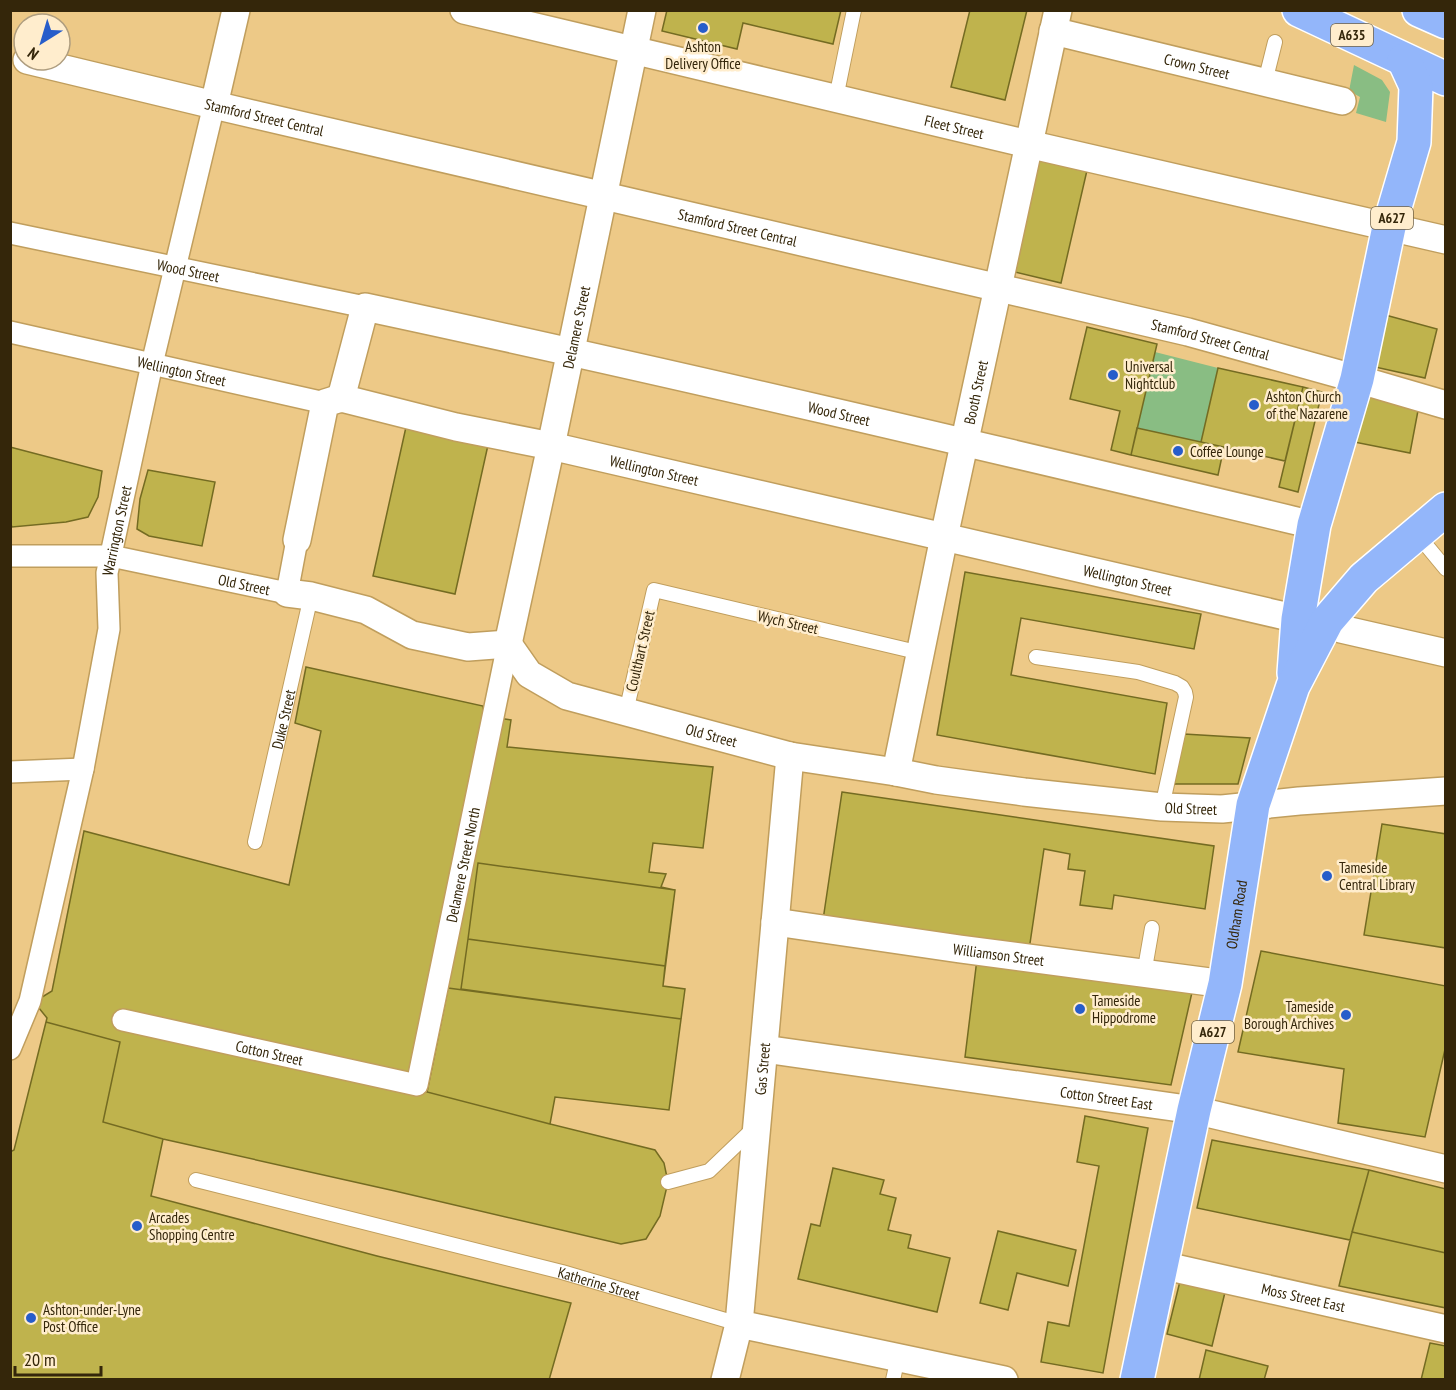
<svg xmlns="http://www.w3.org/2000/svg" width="1456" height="1390" font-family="'PT Sans Narrow',sans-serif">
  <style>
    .green { fill: #89bd83 }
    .building { fill: #bfb34d; stroke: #746b22; stroke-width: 1.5 }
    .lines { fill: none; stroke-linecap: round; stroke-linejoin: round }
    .service-casing { stroke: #c09e5d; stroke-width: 16 }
    .pedestrian-casing { stroke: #c09e5d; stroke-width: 24 }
    .minor-casing { stroke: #c09e5d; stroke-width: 30 }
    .trunk-casing { stroke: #fff; stroke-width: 36 }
    .service { stroke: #fff; stroke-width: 14 }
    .pedestrian { stroke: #fff; stroke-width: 21 }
    .minor { stroke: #fff; stroke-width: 27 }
    .trunk { stroke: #93b6fa; stroke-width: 33 }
    .poi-dot { fill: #275dca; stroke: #ffedcd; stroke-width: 2 }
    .labels { text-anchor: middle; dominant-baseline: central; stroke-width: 5; stroke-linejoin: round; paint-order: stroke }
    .shield { fill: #ffedcd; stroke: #716244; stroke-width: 1.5 }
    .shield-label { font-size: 14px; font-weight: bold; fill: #34260a }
    .poi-label { font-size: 15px; fill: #34260a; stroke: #ffedcd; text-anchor: start }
    .street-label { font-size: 15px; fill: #34260a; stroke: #ffedcd }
  </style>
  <rect width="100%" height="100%" fill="#edc987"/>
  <path class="green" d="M 1354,65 L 1382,80 L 1390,92 L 1386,122 L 1356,113 L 1360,97 L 1349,91 Z
    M 1155,352 L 1218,368 L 1201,442 L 1137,428 Z"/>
  <path class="building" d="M 667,10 L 841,10 L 833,44 L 743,23 L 737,49 L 662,31 Z
    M 970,10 L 1027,10 L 1005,100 L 951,87 Z
    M 1038,154 L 1088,166 L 1061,283 L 1011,271 Z
    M 1378,313 L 1437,329 L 1425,378 L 1366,365 Z
    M 1087,327 L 1157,344 L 1131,455 L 1111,450 L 1120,411 L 1070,399 Z
    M 1218,368 L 1303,387 L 1285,461 L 1201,442 Z
    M 1363,386 L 1420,400 L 1410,453 L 1349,441 Z
    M 1303,387 L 1322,392 L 1298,492 L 1279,487 Z
    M 406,427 L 488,445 L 455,594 L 373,576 Z
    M 1137,428 L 1224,447 L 1218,475 L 1131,455 Z
    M 10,447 L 102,471 L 98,497 L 88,517 L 66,522 L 12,527 L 10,522 Z
    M 148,470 L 215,482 L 202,546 L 149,536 L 137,529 L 140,499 Z
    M 965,572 L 1201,614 L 1194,649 L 1021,618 L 1011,675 L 1167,703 L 1155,774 L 937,735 Z
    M 306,667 L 483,706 L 484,716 L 511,720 L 507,747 L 713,767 L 703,848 L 653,843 L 649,872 L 666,874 L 661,887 L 675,890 L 663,986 L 685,989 L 669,1110 L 555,1097 L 550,1124 L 655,1150 L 664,1163 L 668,1182 L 660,1216 L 646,1239 L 621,1244 L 395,1191 L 163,1139 L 103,1122 L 120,1042 L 46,1022 L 47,1018 L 34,1002 L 52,991 L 84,831 L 289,885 L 321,731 L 295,723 Z
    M 1184,734 L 1250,738 L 1238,784 L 1174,784 Z
    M 842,792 L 1214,846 L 1205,909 L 1114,895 L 1112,909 L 1080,905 L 1085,871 L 1068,869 L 1070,854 L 1044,849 L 1029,950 L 823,920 Z
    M 1382,824 L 1446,834 L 1446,948 L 1364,935 Z
    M 478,863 L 675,890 L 665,966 L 468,939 Z
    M 468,939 L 665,966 L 663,986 L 685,989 L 681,1019 L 461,989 Z
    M 1261,951 L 1446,986 L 1446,1045 L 1425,1137 L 1338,1123 L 1344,1069 L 1238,1052 Z
    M 977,959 L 1193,988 L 1171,1085 L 965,1057 Z
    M 448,988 L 681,1019 L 669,1110 L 555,1097 L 550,1124 L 427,1092 Z
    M 46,1022 L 120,1042 L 103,1122 L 163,1139 L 151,1196 L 377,1256 L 571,1303 L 549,1380 L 10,1380 L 10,1152 L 14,1150 Z
    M 1085,1116 L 1148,1128 L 1103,1373 L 1041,1362 L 1048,1322 L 1069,1326 L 1099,1166 L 1077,1162 Z
    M 1212,1140 L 1369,1170 L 1350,1240 L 1197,1208 Z
    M 833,1168 L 884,1180 L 880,1194 L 896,1198 L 888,1230 L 911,1235 L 908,1248 L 950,1258 L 937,1312 L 798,1279 L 811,1224 L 820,1226 Z
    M 1369,1170 L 1446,1189 L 1446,1253 L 1352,1232 Z
    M 998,1231 L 1076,1250 L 1068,1286 L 1017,1273 L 1008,1310 L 980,1303 Z
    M 1352,1232 L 1446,1253 L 1446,1308 L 1339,1286 Z
    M 1182,1273 L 1227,1284 L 1212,1346 L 1167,1334 Z
    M 1430,1343 L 1446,1346 L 1446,1380 L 1421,1380 Z
    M 1206,1350 L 1268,1366 L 1264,1380 L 1199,1380 Z"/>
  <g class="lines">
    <defs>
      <g id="service">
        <path d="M 1265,82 L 1275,42"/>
        <path d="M 836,98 L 854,10"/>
        <path d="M 1417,534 L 1446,569"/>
        <path d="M 1036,657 L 1138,672 L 1175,683 L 1182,687 L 1185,692 L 1186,697 L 1162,807"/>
        <path d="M 626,712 L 654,590 L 921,653"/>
        <path id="s1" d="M 255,842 L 311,596"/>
        <path d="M 1144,974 L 1152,928"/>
        <path id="s2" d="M 196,1180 L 562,1272 L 739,1324"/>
        <path d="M 668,1182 L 709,1171 L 754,1128"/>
        <path d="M 893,1380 L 898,1357"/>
      </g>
      <g id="pedestrian">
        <path id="s3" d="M 10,233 L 365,307"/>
        <path id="s4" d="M 10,332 L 325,403"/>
        <path id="s5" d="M 10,556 L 111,556 L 287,593 L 297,540"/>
        <path d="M 10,772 L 83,769"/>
        <path id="s6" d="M 123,1020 L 417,1085 L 508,644"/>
        <path id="s7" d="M 10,1049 L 30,1001 L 83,769 L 109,629 L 107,573 L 152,364 L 214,105"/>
      </g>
      <g id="minor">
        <path id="s8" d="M 464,10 L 1028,144 L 1446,240"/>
        <path id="s9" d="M 1053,31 L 1342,101"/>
        <path id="s10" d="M 27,60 L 214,105 L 1188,332 L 1357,379 L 1446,405"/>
        <path d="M 214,105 L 236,10"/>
        <path id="s11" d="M 341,398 L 365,307 C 683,375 998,450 1314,525"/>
        <path id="s12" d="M 297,540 L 325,403 L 341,398 L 456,427 L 551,446 L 1298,619"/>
        <path d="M 287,593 L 311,596 L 366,610 L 412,635 L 468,647 L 508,644"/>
        <path d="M 1327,621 L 1341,629 L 1446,653"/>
        <path id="s13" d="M 508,644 L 529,674 L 567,696 L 790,756 L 896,772 L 936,780 L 1024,792 L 1162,807 L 1222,809 L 1299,801 L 1446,791"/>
        <path id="s14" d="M 508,644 L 551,446 L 642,10"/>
        <path id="s15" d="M 896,772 L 944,537 L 1058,10"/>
        <path id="s16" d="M 775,922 L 960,949 L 1225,984"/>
        <path id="s17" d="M 764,1049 L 1194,1110 L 1446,1169"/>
        <path id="s18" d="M 1161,1265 L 1446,1329"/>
        <path d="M 739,1324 L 1004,1380"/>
        <path id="s19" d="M 725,1380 L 739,1324 L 790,756"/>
      </g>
      <g id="trunk">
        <path d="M 1299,10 L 1446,79"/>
        <path d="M 1419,10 L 1446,22"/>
        <path d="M 1294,673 L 1298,619 L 1314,525 L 1357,379 L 1389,227 L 1414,142 L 1416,86 L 1404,60"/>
        <path id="s20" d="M 1137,1380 L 1194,1110 L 1225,984 L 1253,805 L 1293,686 L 1327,621 L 1364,578 L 1446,509"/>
      </g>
    </defs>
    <use href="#service" class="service-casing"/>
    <use href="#pedestrian" class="pedestrian-casing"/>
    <use href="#minor" class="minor-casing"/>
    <use href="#trunk" class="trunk-casing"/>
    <use href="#service" class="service"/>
    <use href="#pedestrian" class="pedestrian"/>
    <use href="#minor" class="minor"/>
    <use href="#trunk" class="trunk"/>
  </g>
  <g class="poi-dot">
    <circle cx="703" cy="28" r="6"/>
    <circle cx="1113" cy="375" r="6"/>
    <circle cx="1254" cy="405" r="6"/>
    <circle cx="1178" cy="451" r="6"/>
    <circle cx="1327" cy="876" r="6"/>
    <circle cx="1080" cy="1009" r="6"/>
    <circle cx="1346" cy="1015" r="6"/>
    <circle cx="137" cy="1226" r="6"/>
    <circle cx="31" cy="1318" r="6"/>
  </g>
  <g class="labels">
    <g class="shield">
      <rect x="1331" y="24" width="42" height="22" rx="4.5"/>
      <rect x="1371" y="207" width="42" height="22" rx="4.5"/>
      <rect x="1192" y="1021" width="42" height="22" rx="4.5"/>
    </g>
    <g class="shield-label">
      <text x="1352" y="35">A635</text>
      <text x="1392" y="218">A627</text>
      <text x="1213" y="1032">A627</text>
    </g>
    <g class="poi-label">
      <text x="703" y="46" text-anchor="middle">Ashton<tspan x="703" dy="17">Delivery Office</tspan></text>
      <text x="1125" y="366">Universal<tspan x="1125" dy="17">Nightclub</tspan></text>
      <text x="1266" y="396">Ashton Church<tspan x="1266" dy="17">of the Nazarene</tspan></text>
      <text x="1190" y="451">Coffee Lounge</text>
      <text x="1339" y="867">Tameside<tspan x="1339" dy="17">Central Library</tspan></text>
      <text x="1092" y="1000">Tameside<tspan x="1092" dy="17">Hippodrome</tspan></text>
      <text x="1334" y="1006" text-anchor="end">Tameside<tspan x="1334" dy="17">Borough Archives</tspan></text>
      <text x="149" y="1217">Arcades<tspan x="149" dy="17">Shopping Centre</tspan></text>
      <text x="43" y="1309">Ashton-under-Lyne<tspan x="43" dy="17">Post Office</tspan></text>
    </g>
    <g class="street-label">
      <text stroke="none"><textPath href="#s9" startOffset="148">Crown Street</textPath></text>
      <text stroke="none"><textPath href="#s10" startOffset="244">Stamford Street Central</textPath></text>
      <text stroke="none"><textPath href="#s8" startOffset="504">Fleet Street</textPath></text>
      <text stroke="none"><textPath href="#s10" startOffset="730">Stamford Street Central</textPath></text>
      <text stroke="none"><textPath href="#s3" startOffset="182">Wood Street</textPath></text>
      <text stroke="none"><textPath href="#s14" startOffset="324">Delamere Street</textPath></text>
      <text stroke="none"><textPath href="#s10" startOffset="1216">Stamford Street Central</textPath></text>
      <text stroke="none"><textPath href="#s4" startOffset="176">Wellington Street</textPath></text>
      <text stroke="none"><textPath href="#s15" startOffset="388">Booth Street</textPath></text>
      <text stroke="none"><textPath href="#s11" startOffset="580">Wood Street</textPath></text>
      <text stroke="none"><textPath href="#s12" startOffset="478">Wellington Street</textPath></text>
      <text stroke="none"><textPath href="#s7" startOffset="532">Warrington Street</textPath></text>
      <text stroke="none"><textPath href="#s12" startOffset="964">Wellington Street</textPath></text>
      <text stroke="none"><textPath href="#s5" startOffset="237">Old Street</textPath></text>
      <text transform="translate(788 622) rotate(13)">Wych Street</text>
      <text transform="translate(640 651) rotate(-77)">Coulthart Street</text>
      <text stroke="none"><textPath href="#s1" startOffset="126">Duke Street</textPath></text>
      <text stroke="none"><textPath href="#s13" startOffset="230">Old Street</textPath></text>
      <text stroke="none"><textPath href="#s13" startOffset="716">Old Street</textPath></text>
      <text stroke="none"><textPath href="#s6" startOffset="526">Delamere Street North</textPath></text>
      <text stroke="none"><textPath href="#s20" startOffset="476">Oldham Road</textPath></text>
      <text stroke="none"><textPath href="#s16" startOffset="226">Williamson Street</textPath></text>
      <text stroke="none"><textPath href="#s6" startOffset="150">Cotton Street</textPath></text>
      <text stroke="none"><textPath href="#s19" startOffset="314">Gas Street</textPath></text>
      <text stroke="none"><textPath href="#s17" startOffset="346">Cotton Street East</textPath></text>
      <text stroke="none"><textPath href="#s2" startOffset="416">Katherine Street</textPath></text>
      <text stroke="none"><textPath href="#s18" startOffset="146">Moss Street East</textPath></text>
    </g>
  </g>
  <rect width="1456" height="1390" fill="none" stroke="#34260a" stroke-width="24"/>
  <g transform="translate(42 42) rotate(217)"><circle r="28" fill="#ffedcd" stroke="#ae9d7f" stroke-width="1.5"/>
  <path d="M0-4.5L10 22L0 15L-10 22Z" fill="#275dca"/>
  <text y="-9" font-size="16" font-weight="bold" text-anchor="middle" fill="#34260a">N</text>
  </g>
  <path d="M15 1366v9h86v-9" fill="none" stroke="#34260a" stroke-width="3"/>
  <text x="24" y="1366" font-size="18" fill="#34260a" stroke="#ffedcd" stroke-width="4.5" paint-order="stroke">20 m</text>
</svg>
